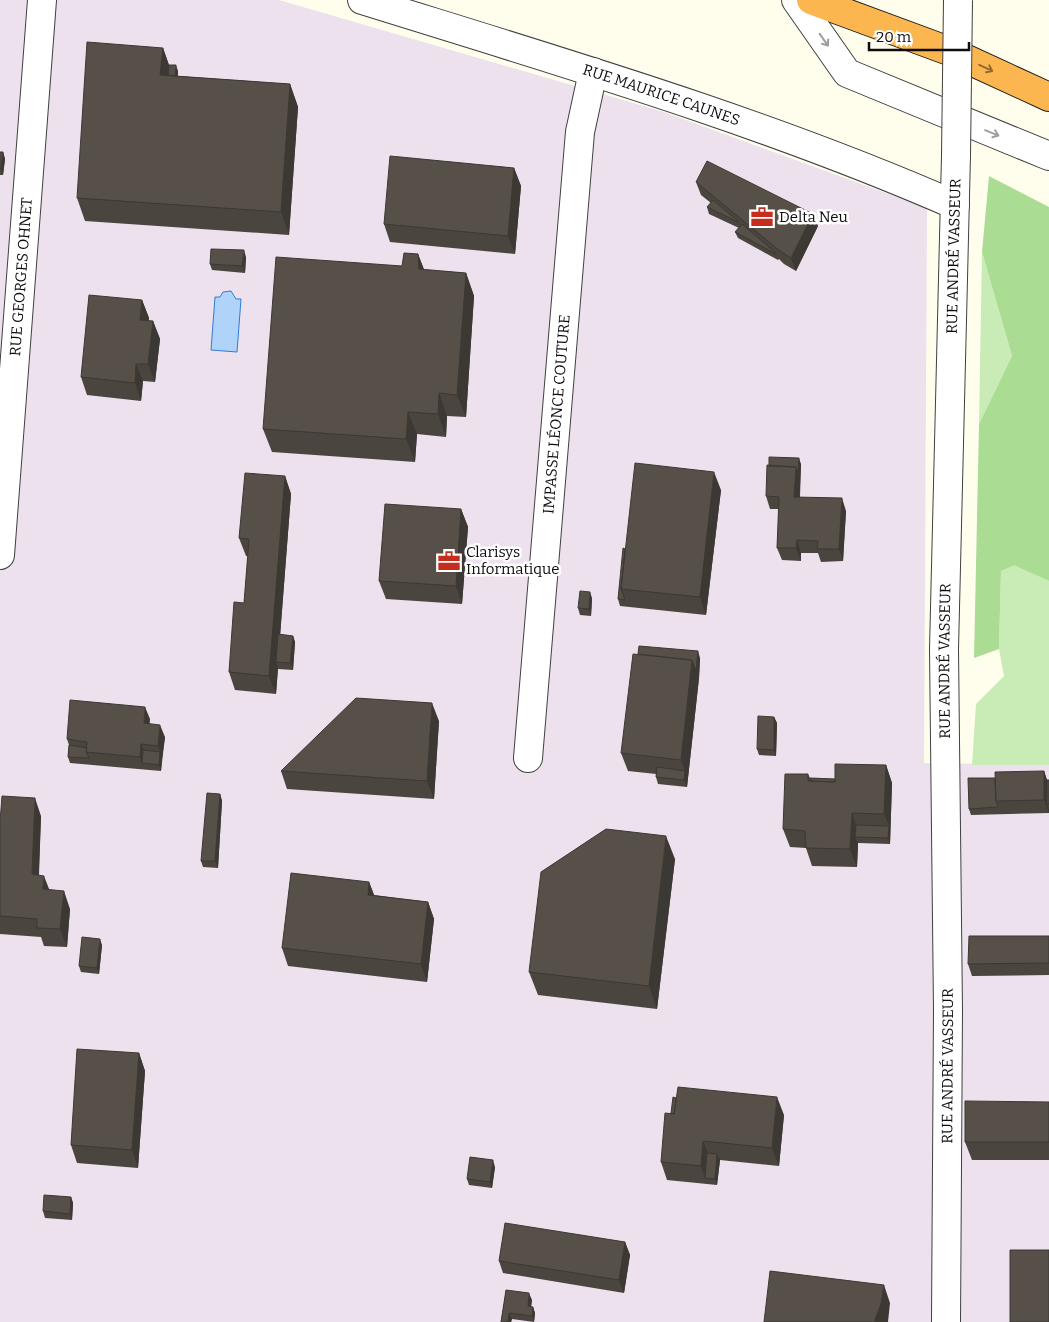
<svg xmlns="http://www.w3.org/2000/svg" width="1049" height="1322" font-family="Bitter,serif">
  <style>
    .industrial { fill: #ece1ec }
    .green { fill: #c9ebb5 }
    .forest { fill: #aadd93 }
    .water { fill: #afd3f9; stroke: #327cd3 }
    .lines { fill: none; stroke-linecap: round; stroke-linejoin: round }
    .minor-casing { stroke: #404040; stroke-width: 30 }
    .highway-casing { stroke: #1e1e1e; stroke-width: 30 }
    .minor { stroke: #fff; stroke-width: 28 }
    .highway { stroke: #fbb64f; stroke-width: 28 }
    .minor-bridge-casing { stroke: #404040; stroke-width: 30; stroke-linecap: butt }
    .minor-bridge { stroke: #fff; stroke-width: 28 }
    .wall { fill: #4a453f }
    .shaded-wall { fill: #3c3833 }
    .building { fill: #565049; stroke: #3c3833 }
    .oneway { stroke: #9e9e9e }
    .oneway2 { stroke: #906a31 }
    .labels { text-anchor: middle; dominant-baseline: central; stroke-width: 5; stroke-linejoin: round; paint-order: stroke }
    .street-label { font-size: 15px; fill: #0d0d0d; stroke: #fff }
    .poi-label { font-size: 15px; fill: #0d0d0d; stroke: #fff; text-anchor: start }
  </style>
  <rect width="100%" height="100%" fill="#fffeed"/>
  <path class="industrial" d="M 0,0 L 279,0 L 664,112 L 927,208 L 924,763 L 1049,765 L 1049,1322 L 0,1322 Z"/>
  <path class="green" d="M 982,252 L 1012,356 L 979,424 Z
    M 1014,564 L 1049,581 L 1049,765 L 972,765 L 976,704 L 1004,676 L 999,649 L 1001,571 Z"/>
  <path class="forest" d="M 989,176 L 1049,207 L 1049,581 L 1014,565 L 1001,571 L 999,649 L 974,658 L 979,424 L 1012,356 L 982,252 Z"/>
  <path class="water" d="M 231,291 L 236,299 L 241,299 L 237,352 L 211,350 L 215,297 L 220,297 L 223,292 Z"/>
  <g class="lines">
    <defs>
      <g id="minor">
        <path id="s1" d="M 362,0 C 561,62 763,121 955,205"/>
        <path d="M 796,0 L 847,73 L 1049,156"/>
        <path id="s2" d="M 0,555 L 42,0"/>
        <path id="s3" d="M 528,758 L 580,132 L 593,72"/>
        <path id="s4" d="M 946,1322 L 948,1010 L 944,649 L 956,155"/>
      </g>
      <path id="highway" d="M 811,0 L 949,51 L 1049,97"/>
    </defs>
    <use href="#minor" class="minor-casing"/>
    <use href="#highway" class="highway-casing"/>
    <use href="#minor" class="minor"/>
    <use href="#highway" class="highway"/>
    <defs>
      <path id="minor-bridge" d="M 956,155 L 958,0"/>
    </defs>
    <use href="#minor-bridge" class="minor-bridge-casing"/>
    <use href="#minor-bridge" class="minor-bridge"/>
  </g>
  <path class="wall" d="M 163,48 L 169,65 L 178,71 L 178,76 L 290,84 L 298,107 L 289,235 L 85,221 L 77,198 Z
    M 0,152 L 3,152 L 5,159 L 3,175 L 0,175 Z
    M 514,168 L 521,186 L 515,254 L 390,242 L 384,224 Z
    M 696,182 L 818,226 L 796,271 L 784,264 L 779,259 L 778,260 L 738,238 L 735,232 L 739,228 L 709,214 L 707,207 L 711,203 L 701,195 Z
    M 418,254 L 424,270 L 466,273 L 474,296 L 466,417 L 447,416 L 446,437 L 417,434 L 415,462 L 272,452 L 263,429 L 402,266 Z
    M 246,257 L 245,273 L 212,270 L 210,264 Z
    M 142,300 L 149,318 L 148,321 L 153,321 L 160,339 L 155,382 L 143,381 L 141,401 L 87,395 L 81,377 Z
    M 801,464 L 800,497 L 846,511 L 843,561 L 821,562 L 818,553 L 801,553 L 801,561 L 782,560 L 777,548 L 779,509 L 770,509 L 766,496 Z
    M 285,476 L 291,494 L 280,635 L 293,636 L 295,642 L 293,670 L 278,669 L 278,668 L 276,694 L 235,690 L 229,672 L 244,603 L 248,556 L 246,556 L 239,538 Z
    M 721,490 L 706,615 L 620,606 L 618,599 L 625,549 Z
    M 461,509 L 468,527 L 462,604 L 386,599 L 379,581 Z
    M 592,598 L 591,616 L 580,615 L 578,608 Z
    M 700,658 L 699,678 L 687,787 L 658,784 L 656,777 L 656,774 L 628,771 L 621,753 Z
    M 774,717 L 777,723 L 776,756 L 759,755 L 757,749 Z
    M 150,719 L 149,724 L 165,737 L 161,771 L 70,763 L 68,757 L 69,745 L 67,739 Z
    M 439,721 L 434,799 L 287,789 L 281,771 Z
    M 886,765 L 892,783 L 890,844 L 858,843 L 857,867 L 812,866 L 806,848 L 790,847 L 783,829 L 808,774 L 810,778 L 835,779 Z
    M 1044,771 L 1047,780 L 1049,780 L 1049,813 L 971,815 L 969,809 L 995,778 Z
    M 220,794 L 222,801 L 218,868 L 203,867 L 201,861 Z
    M 41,816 L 39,875 L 49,890 L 70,909 L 67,947 L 44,946 L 41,937 L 0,934 L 0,822 Z
    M 675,859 L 657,1009 L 538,995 L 529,972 Z
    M 369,882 L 374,895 L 428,902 L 434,919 L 427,982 L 288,966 L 282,948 Z
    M 1049,936 L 1049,975 L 972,976 L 968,964 Z
    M 102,945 L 99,974 L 81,972 L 79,966 Z
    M 139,1053 L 145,1071 L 138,1168 L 77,1163 L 71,1145 Z
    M 1049,1102 L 1049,1160 L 972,1160 L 965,1142 Z
    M 671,1113 L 784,1115 L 779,1166 L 720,1160 L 717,1185 L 667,1180 L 661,1162 Z
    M 495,1167 L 492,1188 L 469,1185 L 467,1179 Z
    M 71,1197 L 73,1203 L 72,1220 L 45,1218 L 43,1211 Z
    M 625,1242 L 630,1255 L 624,1293 L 503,1273 L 499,1261 Z
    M 506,1290 L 532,1300 L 531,1307 L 533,1307 L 535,1313 L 534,1322 L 512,1319 L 511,1322 L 501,1322 Z"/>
  <path class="shaded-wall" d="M 163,48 L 171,71 L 169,91 L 160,75 Z
    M 176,65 L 178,71 L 176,98 L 174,92 Z
    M 290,84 L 298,107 L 289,235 L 281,212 Z
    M 3,152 L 5,159 L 3,175 L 1,169 Z
    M 514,168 L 521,186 L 515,254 L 508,236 Z
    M 813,214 L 818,226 L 796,271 L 791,258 Z
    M 244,250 L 246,257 L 245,273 L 242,266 Z
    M 418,254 L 427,277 L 419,269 Z
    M 466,273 L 474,296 L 466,417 L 457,395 Z
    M 142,300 L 149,318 L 147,338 L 140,320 Z
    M 153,321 L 160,339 L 155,382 L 148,364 Z
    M 136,364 L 143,381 L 141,401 L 135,383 Z
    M 439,393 L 447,416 L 446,437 L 438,414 Z
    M 408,412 L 417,434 L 415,462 L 406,439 Z
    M 799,458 L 801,464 L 799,509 L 794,497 L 796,467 Z
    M 714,472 L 721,490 L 706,615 L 700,597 Z
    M 285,476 L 291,494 L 278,663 L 276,662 L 278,668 L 276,694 L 269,676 Z
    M 842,498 L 846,511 L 843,561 L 839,549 Z
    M 461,509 L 468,527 L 462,604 L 456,586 Z
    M 797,540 L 801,553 L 801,561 L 796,548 Z
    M 590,592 L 592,598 L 591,616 L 589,609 Z
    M 293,636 L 295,642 L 293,670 L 290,663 Z
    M 698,651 L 700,658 L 699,678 L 687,787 L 684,780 L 685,771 L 681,760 L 692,660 Z
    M 432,703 L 439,721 L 434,799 L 427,781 Z
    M 145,707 L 150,719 L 148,736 L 144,723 Z
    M 774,717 L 777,723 L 776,756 L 774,750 Z
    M 160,725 L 165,737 L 162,758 L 158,746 Z
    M 141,744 L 146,756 L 142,763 L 140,757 Z
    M 160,752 L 162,758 L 161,771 L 159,765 Z
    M 886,765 L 892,783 L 890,844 L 888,838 L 889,826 L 884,814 Z
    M 1044,771 L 1048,783 L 1047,804 L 1049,810 L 1049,813 L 1044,800 Z
    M 220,794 L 222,801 L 218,868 L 215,861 Z
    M 35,798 L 41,816 L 38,892 L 32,874 Z
    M 852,813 L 858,831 L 855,837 L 858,843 L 857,867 L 850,849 Z
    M 666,836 L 675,859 L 657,1009 L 649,986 Z
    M 44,876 L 51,894 L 43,889 Z
    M 369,882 L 376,900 L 368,895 Z
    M 64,891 L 70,909 L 67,947 L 60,929 Z
    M 428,902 L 434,919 L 427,982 L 421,964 Z
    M 100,939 L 102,945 L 99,974 L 97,968 Z
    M 139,1053 L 145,1071 L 138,1168 L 132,1150 Z
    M 777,1097 L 784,1115 L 779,1166 L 772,1148 Z
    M 703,1141 L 710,1159 L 705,1178 L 701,1166 Z
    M 717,1154 L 720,1160 L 717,1185 L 715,1179 Z
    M 493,1160 L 495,1167 L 492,1188 L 490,1182 Z
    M 71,1197 L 73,1203 L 72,1220 L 70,1214 Z
    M 625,1242 L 630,1255 L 624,1293 L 619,1280 Z
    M 884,1285 L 890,1303 L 888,1322 L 874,1322 Z
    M 529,1293 L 532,1300 L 530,1313 L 528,1306 Z
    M 533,1307 L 535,1313 L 534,1322 L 532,1316 Z
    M 509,1313 L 512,1319 L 511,1322 L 508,1322 Z"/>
  <path class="building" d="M 87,42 L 163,48 L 160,75 L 290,84 L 281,212 L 77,198 Z
    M 169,65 L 176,65 L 175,76 L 168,75 Z
    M 0,152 L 3,152 L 1,169 L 0,169 Z
    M 390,156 L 514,168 L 508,236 L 384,224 Z
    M 707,161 L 813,214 L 791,258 L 780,251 L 696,182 Z
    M 713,200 L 738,221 L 738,222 L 707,207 Z
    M 742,224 L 776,253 L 776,254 L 735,232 Z
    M 211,249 L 244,250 L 242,266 L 210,264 Z
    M 404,253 L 418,254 L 419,269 L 466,273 L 457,395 L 439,393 L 438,414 L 408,412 L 406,439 L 263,429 L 276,257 L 402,266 Z
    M 89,295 L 142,300 L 140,320 L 153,321 L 148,364 L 136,364 L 135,383 L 81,377 Z
    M 769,457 L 799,458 L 798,473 L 796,467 L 769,466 Z
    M 635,463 L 714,472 L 700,597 L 621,589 Z
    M 767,465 L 796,467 L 794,497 L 842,498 L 839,549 L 817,549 L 818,541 L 797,540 L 796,548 L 777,548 L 779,497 L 766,496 Z
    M 245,473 L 285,476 L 269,676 L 229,672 L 234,602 L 244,603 L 249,539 L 239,538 Z
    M 385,504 L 461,509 L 456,586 L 379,581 Z
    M 623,548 L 625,549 L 621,589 L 625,600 L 618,599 Z
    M 580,591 L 590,592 L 589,609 L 578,608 Z
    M 278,634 L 293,636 L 290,663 L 276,662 Z
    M 639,646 L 698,651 L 696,671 L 692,660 L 638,654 Z
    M 633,654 L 692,660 L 681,760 L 621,753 Z
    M 356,698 L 432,703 L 427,781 L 281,771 Z
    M 70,700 L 145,707 L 144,723 L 160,725 L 158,746 L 141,744 L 140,757 L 86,752 L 87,742 L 67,739 Z
    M 758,716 L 774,717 L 774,750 L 757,749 Z
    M 69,745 L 87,748 L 86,752 L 89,758 L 68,757 Z
    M 143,750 L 160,752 L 159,765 L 142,763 Z
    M 835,764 L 886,765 L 884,814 L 852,813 L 850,849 L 806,848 L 805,831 L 783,829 L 785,774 L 808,774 L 808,781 L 835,782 Z
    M 657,767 L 685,771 L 684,780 L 656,777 Z
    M 1044,771 L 1044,800 L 996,801 L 995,772 Z
    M 810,778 L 835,779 L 835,782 L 811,781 Z
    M 968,778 L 995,778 L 996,801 L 998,807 L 969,809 Z
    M 1047,780 L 1049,780 L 1049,804 L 1047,804 Z
    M 207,793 L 220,794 L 215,861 L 201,861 Z
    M 2,796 L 35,798 L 32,874 L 44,876 L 43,889 L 64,891 L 60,929 L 37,928 L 37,919 L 0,916 L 0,822 Z
    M 856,825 L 889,826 L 888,838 L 855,837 Z
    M 606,829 L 666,836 L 649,986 L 529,972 L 541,872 Z
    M 291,873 L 369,882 L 368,895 L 428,902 L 421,964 L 282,948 Z
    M 969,936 L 1049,936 L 1049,963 L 968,964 Z
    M 82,937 L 100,939 L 97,968 L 79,966 Z
    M 77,1049 L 139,1053 L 132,1150 L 71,1145 Z
    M 678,1087 L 777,1097 L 772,1148 L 703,1141 L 701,1166 L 661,1162 L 665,1113 L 674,1114 Z
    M 673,1097 L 676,1098 L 674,1114 L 671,1113 Z
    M 965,1101 L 1049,1102 L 1049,1142 L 965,1142 Z
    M 707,1153 L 717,1154 L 715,1179 L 705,1178 Z
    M 470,1157 L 493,1160 L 490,1182 L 467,1179 Z
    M 44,1195 L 71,1197 L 70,1214 L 43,1211 Z
    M 505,1223 L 625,1242 L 619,1280 L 499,1261 Z
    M 1010,1250 L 1049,1250 L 1049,1322 L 1010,1322 Z
    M 770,1271 L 884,1285 L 881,1304 L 874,1322 L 764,1322 Z
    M 506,1290 L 529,1293 L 528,1306 L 533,1307 L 532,1316 L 509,1313 L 508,1322 L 501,1322 Z"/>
  <defs><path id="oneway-shaft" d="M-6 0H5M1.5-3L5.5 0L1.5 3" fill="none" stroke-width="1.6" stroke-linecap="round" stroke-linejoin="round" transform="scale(1.25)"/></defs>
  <g class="oneway">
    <use href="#oneway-shaft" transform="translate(824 40) rotate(55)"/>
    <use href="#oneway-shaft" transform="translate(992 133) rotate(22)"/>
  </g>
  <use class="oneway2" href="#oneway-shaft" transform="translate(986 68) rotate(25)"/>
  <defs>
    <symbol id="office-bare" viewBox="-9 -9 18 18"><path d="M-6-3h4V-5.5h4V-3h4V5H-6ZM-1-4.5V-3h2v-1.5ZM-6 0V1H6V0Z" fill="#c32e1f" stroke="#fff" stroke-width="2.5" paint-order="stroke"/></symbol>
  </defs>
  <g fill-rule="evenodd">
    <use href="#office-bare" x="746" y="201" width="32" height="32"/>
    <use href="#office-bare" x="433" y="545" width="32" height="32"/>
  </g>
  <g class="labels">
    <g class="street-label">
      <text stroke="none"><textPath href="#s1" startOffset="314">RUE MAURICE CAUNES</textPath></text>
      <text stroke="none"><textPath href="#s4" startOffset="1066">RUE ANDRÉ VASSEUR</textPath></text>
      <text stroke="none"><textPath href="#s2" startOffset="279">RUE GEORGES OHNET</textPath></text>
      <text stroke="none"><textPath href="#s3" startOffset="345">IMPASSE LÉONCE COUTURE</textPath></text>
      <text stroke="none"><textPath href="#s4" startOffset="661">RUE ANDRÉ VASSEUR</textPath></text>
      <text stroke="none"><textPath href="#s4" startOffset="256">RUE ANDRÉ VASSEUR</textPath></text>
    </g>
    <g class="poi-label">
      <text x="779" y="217">Delta Neu</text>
      <text x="466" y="552">Clarisys<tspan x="466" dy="17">Informatique</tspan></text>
    </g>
  </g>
  <path d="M869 42v8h100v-8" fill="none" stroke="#0d0d0d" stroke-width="2.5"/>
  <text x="876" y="42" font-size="15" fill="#0d0d0d" stroke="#ffffff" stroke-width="4" paint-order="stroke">20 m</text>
</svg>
